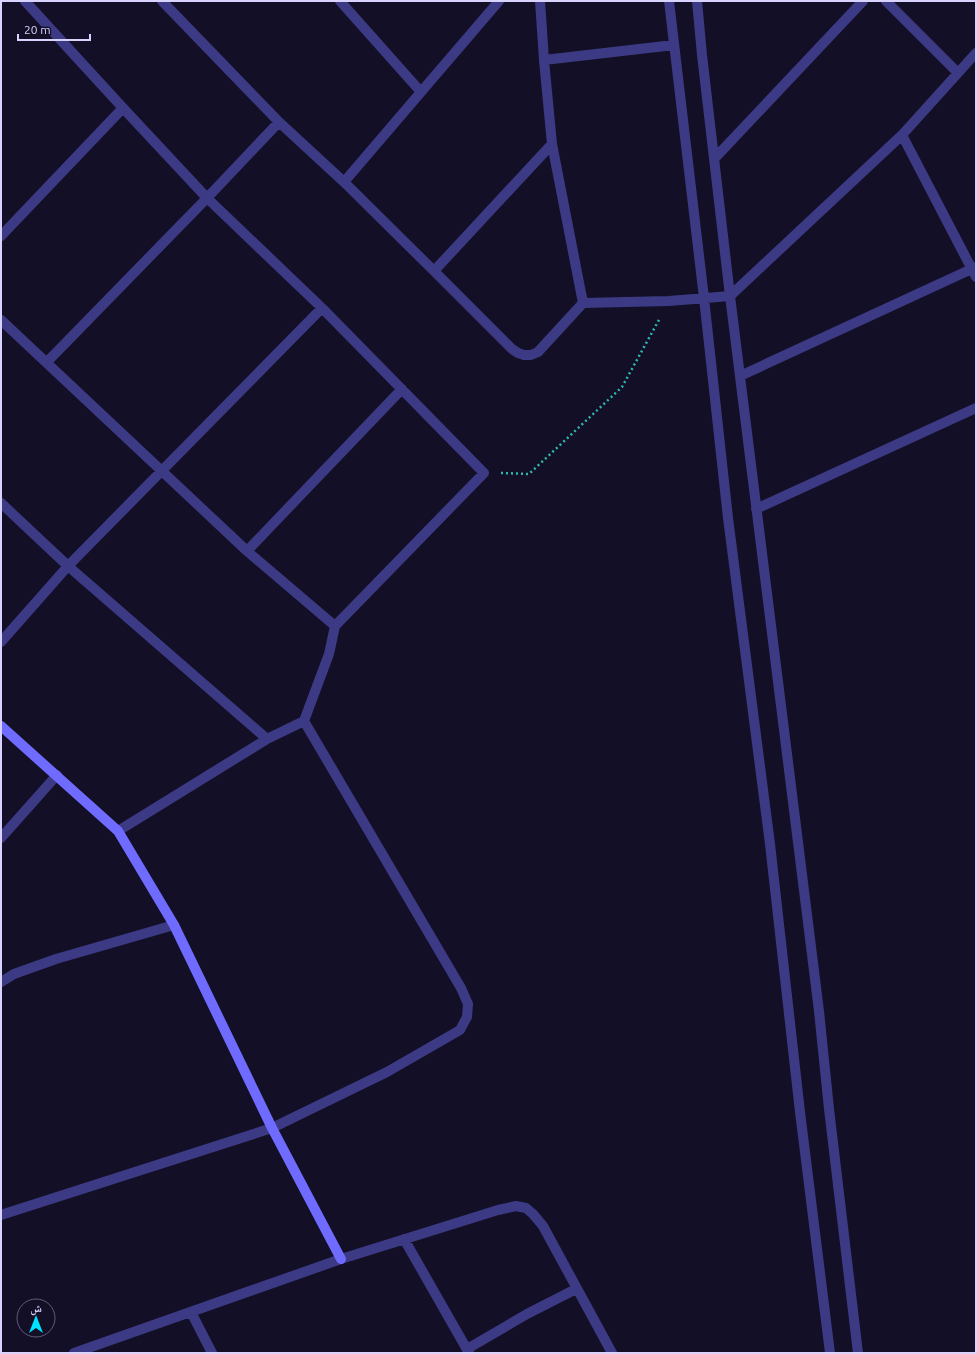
<svg xmlns="http://www.w3.org/2000/svg" width="977" height="1354" font-family="Ubuntu,'Noto Naskh Arabic',sans-serif">
  <style>
    .lines { fill: none; stroke-linecap: round; stroke-linejoin: round }
    .path { stroke: #2fb8b0; stroke-width: 2.5; stroke-dasharray: 2 3; stroke-linecap: butt }
    .street { stroke: #3d3a85; stroke-width: 10 }
    .secondary { stroke: #6f6bff; stroke-width: 10 }
  </style>
  <rect width="100%" height="100%" fill="#130f26"/>
  <g class="lines">
    <path class="path" d="M 501,473 L 529,474 L 622,387 L 660,318"/>
    <path class="street" d="M 25,1 L 123,108 L 207,198 L 322,308 L 484,473 L 335,626 L 329,654 L 304,721 L 267,739 L 118,831
      M 162,1 L 279,122 L 344,182 L 434,271 L 512,349 L 518,353 L 524,355 L 531,355 L 538,352 L 583,303 L 669,301 L 730,296 L 902,135 L 976,53
      M 340,1 L 421,92 L 344,182
      M 540,1 L 544,60 L 552,144 L 583,303
      M 669,1 L 704,298 L 728,518 L 770,844 L 800,1112 L 830,1353
      M 697,1 L 702,55 L 730,296 L 819,1011 L 829,1109 L 858,1353
      M 886,1 L 958,73
      M 544,60 L 674,45
      M 421,92 L 499,1
      M 902,135 L 976,277
      M 714,159 L 863,1
      M 1,236 L 123,108
      M 434,271 L 552,144
      M 1,320 L 247,551 L 335,626
      M 47,362 L 207,198 L 279,122
      M 740,376 L 976,267
      M 1,503 L 68,566 L 267,739
      M 756,509 L 976,408
      M 247,551 L 402,389
      M 1,642 L 68,566 L 322,308
      M 1,838 L 57,775
      M 1,982 L 14,974 L 56,959 L 174,925
      M 1,1215 L 272,1128 L 387,1072 L 460,1030 L 467,1017 L 468,1004 L 461,988 L 304,721
      M 404,1239 L 469,1353
      M 191,1312 L 212,1353
      M 467,1349 L 527,1314 L 576,1289
      M 74,1353 L 341,1259 L 498,1210 L 516,1206 L 526,1208 L 533,1214 L 543,1226 L 612,1353"/>
    <path class="secondary" d="M 1,726 L 118,831 L 174,925 L 272,1128 L 341,1259"/>
  </g>
  <rect width="977" height="1354" fill="none" stroke="#d9d4ff" stroke-width="4"/>
  <g transform="translate(36 1318)"><circle r="19" fill="#130f26" stroke="#625e7d"/>
  <path d="M0-3L7 15L0 10L-7 15Z" fill="#00e5ff"/>
  <text y="-6" font-size="11" font-weight="bold" text-anchor="middle" fill="#d9d4ff">ش</text>
  </g>
  <path d="M18 34v6h72v-6" fill="none" stroke="#d9d4ff" stroke-width="2"/>
  <text x="24" y="34" font-size="12" fill="#d9d4ff" stroke="#130f26" stroke-width="3" paint-order="stroke">20 m</text>
</svg>
